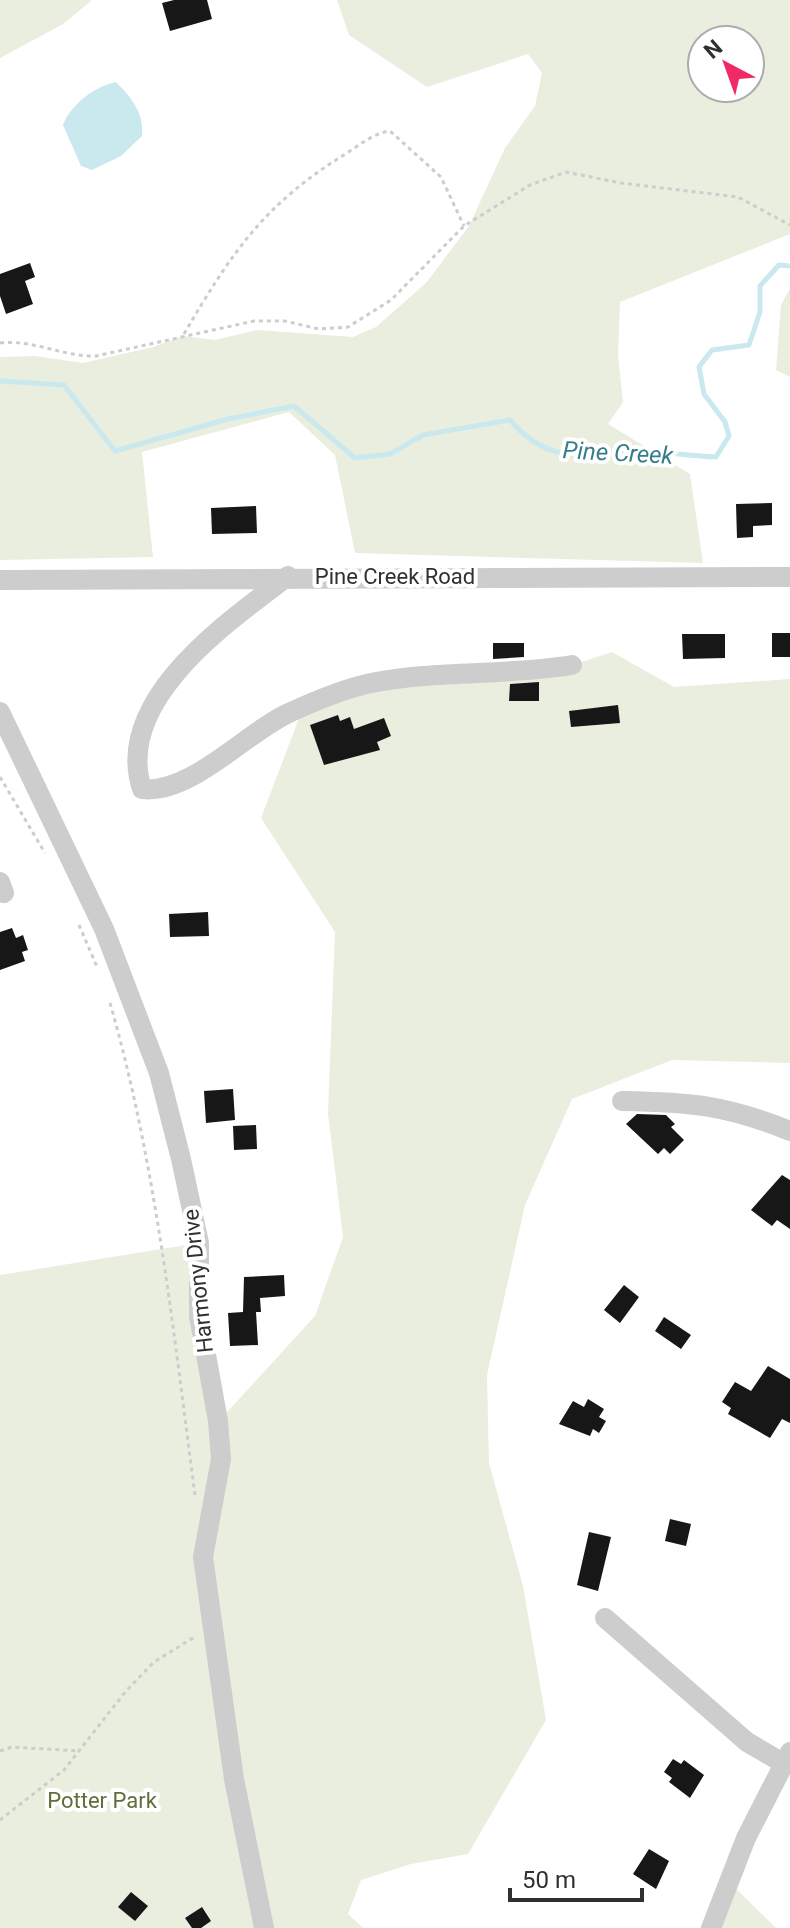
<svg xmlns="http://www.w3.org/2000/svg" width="790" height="1928" font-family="Roboto,sans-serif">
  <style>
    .green { fill: #eaeede; fill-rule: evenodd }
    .water { fill: #c9e9ef }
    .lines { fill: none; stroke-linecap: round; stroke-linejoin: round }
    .stream { stroke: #c9e9ef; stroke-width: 5 }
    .building { fill: #171717 }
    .path { stroke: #cdcdcd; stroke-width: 3; stroke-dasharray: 4 4; stroke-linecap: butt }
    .minor { stroke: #cdcdcd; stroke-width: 20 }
    .labels { text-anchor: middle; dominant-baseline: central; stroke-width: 8; stroke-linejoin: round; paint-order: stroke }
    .street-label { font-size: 22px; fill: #303030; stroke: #fff }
    .park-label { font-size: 22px; fill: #5f6f3a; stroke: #fff }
    .water-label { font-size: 24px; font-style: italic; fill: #347d8a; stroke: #fff }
  </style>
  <rect width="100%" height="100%" fill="#fff"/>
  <path class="green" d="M 0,0 L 91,0 L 91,1 L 63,24 L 0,58 Z
    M 337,0 L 790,0 L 790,234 L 620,302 L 618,355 L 623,402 L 608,424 L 690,474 L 703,563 L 355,553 L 335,455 L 289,412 L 142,452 L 153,557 L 0,560 L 0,357 L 35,356 L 83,363 L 153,347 L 183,336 L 215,340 L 257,330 L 353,337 L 376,327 L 426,283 L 469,226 L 505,148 L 535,106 L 542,73 L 528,54 L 427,87 L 349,35 ZM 702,40 L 750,40 L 750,88 L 702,88 Z
    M 790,288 L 790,377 L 776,370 L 781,305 Z
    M 612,652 L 674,687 L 790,679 L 790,1063 L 672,1060 L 572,1099 L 525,1205 L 487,1375 L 489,1463 L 523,1586 L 546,1720 L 468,1854 L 411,1864 L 361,1880 L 348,1914 L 363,1928 L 0,1928 L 0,1275 L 199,1243 L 219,1421 L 315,1316 L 343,1237 L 328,1113 L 335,932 L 261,818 L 304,705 L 327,695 L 572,665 Z
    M 728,1881 L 776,1928 L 711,1928 Z"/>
  <path class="water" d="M 116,82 C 132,98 144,113 142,136 L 121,156 L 92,170 L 81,166 L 63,125 C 70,105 95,86 116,82 Z"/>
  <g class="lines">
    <path class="stream" d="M 0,381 L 64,385 L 115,451 L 228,419 L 294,406 L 355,458 L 390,454 L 423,435 L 510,420 C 552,469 586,451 641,451 C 666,452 691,456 716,457 L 729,436 L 725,422 L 704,394 L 699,367 L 712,350 L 749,345 L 760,312 L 760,286 L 779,265 L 790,266"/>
  </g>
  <path class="building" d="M 174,0 L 207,0 L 212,19 L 170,31 L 162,3 Z
    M 30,263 L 35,277 L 25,281 L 33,304 L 6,314 L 0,296 L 0,274 Z
    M 772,503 L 772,525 L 753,526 L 753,537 L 737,538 L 736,504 Z
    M 256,506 L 257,533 L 212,534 L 211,508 Z
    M 772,633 L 790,633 L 790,657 L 772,657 Z
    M 682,634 L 725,634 L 725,658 L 683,659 Z
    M 493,643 L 524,643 L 524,657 L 493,659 Z
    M 539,682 L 539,701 L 509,701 L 510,684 Z
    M 618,705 L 620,723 L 571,727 L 569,711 Z
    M 338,715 L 340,721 L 350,717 L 354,729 L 384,718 L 391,736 L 377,742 L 380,750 L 324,765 L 310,725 Z
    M 208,912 L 209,936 L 170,937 L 169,914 Z
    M 12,928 L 16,938 L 23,935 L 28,950 L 22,952 L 25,961 L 0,970 L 0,932 Z
    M 233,1089 L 235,1120 L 206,1123 L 204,1091 Z
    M 637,1114 L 666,1115 L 675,1124 L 671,1127 L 684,1140 L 670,1154 L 664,1148 L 658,1154 L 626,1124 Z
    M 256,1125 L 257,1149 L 234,1150 L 233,1126 Z
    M 782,1175 L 790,1180 L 790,1229 L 777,1220 L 772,1226 L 751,1210 Z
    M 284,1275 L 285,1296 L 260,1298 L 261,1312 L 256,1312 L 258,1345 L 230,1346 L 228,1313 L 243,1312 L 244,1277 Z
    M 624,1285 L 639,1297 L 620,1323 L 604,1310 Z
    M 664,1317 L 691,1335 L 681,1349 L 655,1331 Z
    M 768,1366 L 790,1379 L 790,1423 L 782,1419 L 770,1438 L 728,1414 L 731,1408 L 722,1402 L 735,1382 L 751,1391 Z
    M 588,1399 L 604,1409 L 599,1417 L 606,1421 L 599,1433 L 593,1429 L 590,1436 L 559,1424 L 573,1401 L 584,1407 Z
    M 670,1519 L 691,1524 L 686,1546 L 665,1541 Z
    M 589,1532 L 611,1537 L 598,1591 L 577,1585 Z
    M 673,1759 L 681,1764 L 684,1760 L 704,1775 L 690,1798 L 669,1782 L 672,1778 L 664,1772 Z
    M 649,1849 L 669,1861 L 656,1889 L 633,1874 Z
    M 131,1892 L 148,1906 L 135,1921 L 118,1907 Z
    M 202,1907 L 211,1921 L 201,1928 L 192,1928 L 185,1918 Z"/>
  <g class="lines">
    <path class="path" d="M 184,334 C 232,252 264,204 347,153 C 361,144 374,133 390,131 L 441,177 L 464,226
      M 0,343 C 33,339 63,357 96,356 L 254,321 L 285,321 L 319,329 L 348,327 L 391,300 L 464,226 L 530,185 L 566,172 L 621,183 L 738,197 L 790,225
      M 0,777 L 45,853
      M 79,925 L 98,969
      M 110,1003 C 156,1163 173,1330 195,1495
      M 0,1751 L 12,1747 L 79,1751
      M 0,1820 L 64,1770 L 126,1691 L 154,1662 L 196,1636"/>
    <path class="minor" d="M 288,576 C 228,622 113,700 142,789 C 191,795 247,731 291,712 C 317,700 343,689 371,683 C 437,670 505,676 572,665
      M 0,580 L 790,577
      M 0,712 L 104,929 L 159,1073 L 181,1159 L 199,1243 L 199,1316 L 218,1421 L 221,1459 L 203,1557 L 234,1779 L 264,1928
      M 0,882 L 4,893
      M 622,1101 C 690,1102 726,1105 790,1131
      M 605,1618 L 747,1742 L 783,1763
      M 711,1928 L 746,1838 L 790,1752"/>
  </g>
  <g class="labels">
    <g class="street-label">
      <text x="395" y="576">Pine Creek Road</text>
      <text transform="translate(198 1281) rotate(-96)">Harmony Drive</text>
    </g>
    <g class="park-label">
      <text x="102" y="1800">Potter Park</text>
    </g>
    <g class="water-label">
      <text transform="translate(618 453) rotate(3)">Pine Creek</text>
    </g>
  </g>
  <g transform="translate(726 64) rotate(319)"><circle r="38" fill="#ffffff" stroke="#acacac" stroke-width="2"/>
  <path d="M0-6L14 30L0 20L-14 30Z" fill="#f02a66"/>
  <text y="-12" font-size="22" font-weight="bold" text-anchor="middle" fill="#303030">N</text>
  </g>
  <path d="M510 1888v12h132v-12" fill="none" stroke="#303030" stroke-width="4"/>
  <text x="522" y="1888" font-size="24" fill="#303030" stroke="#ffffff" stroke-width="6" paint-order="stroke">50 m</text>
</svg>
